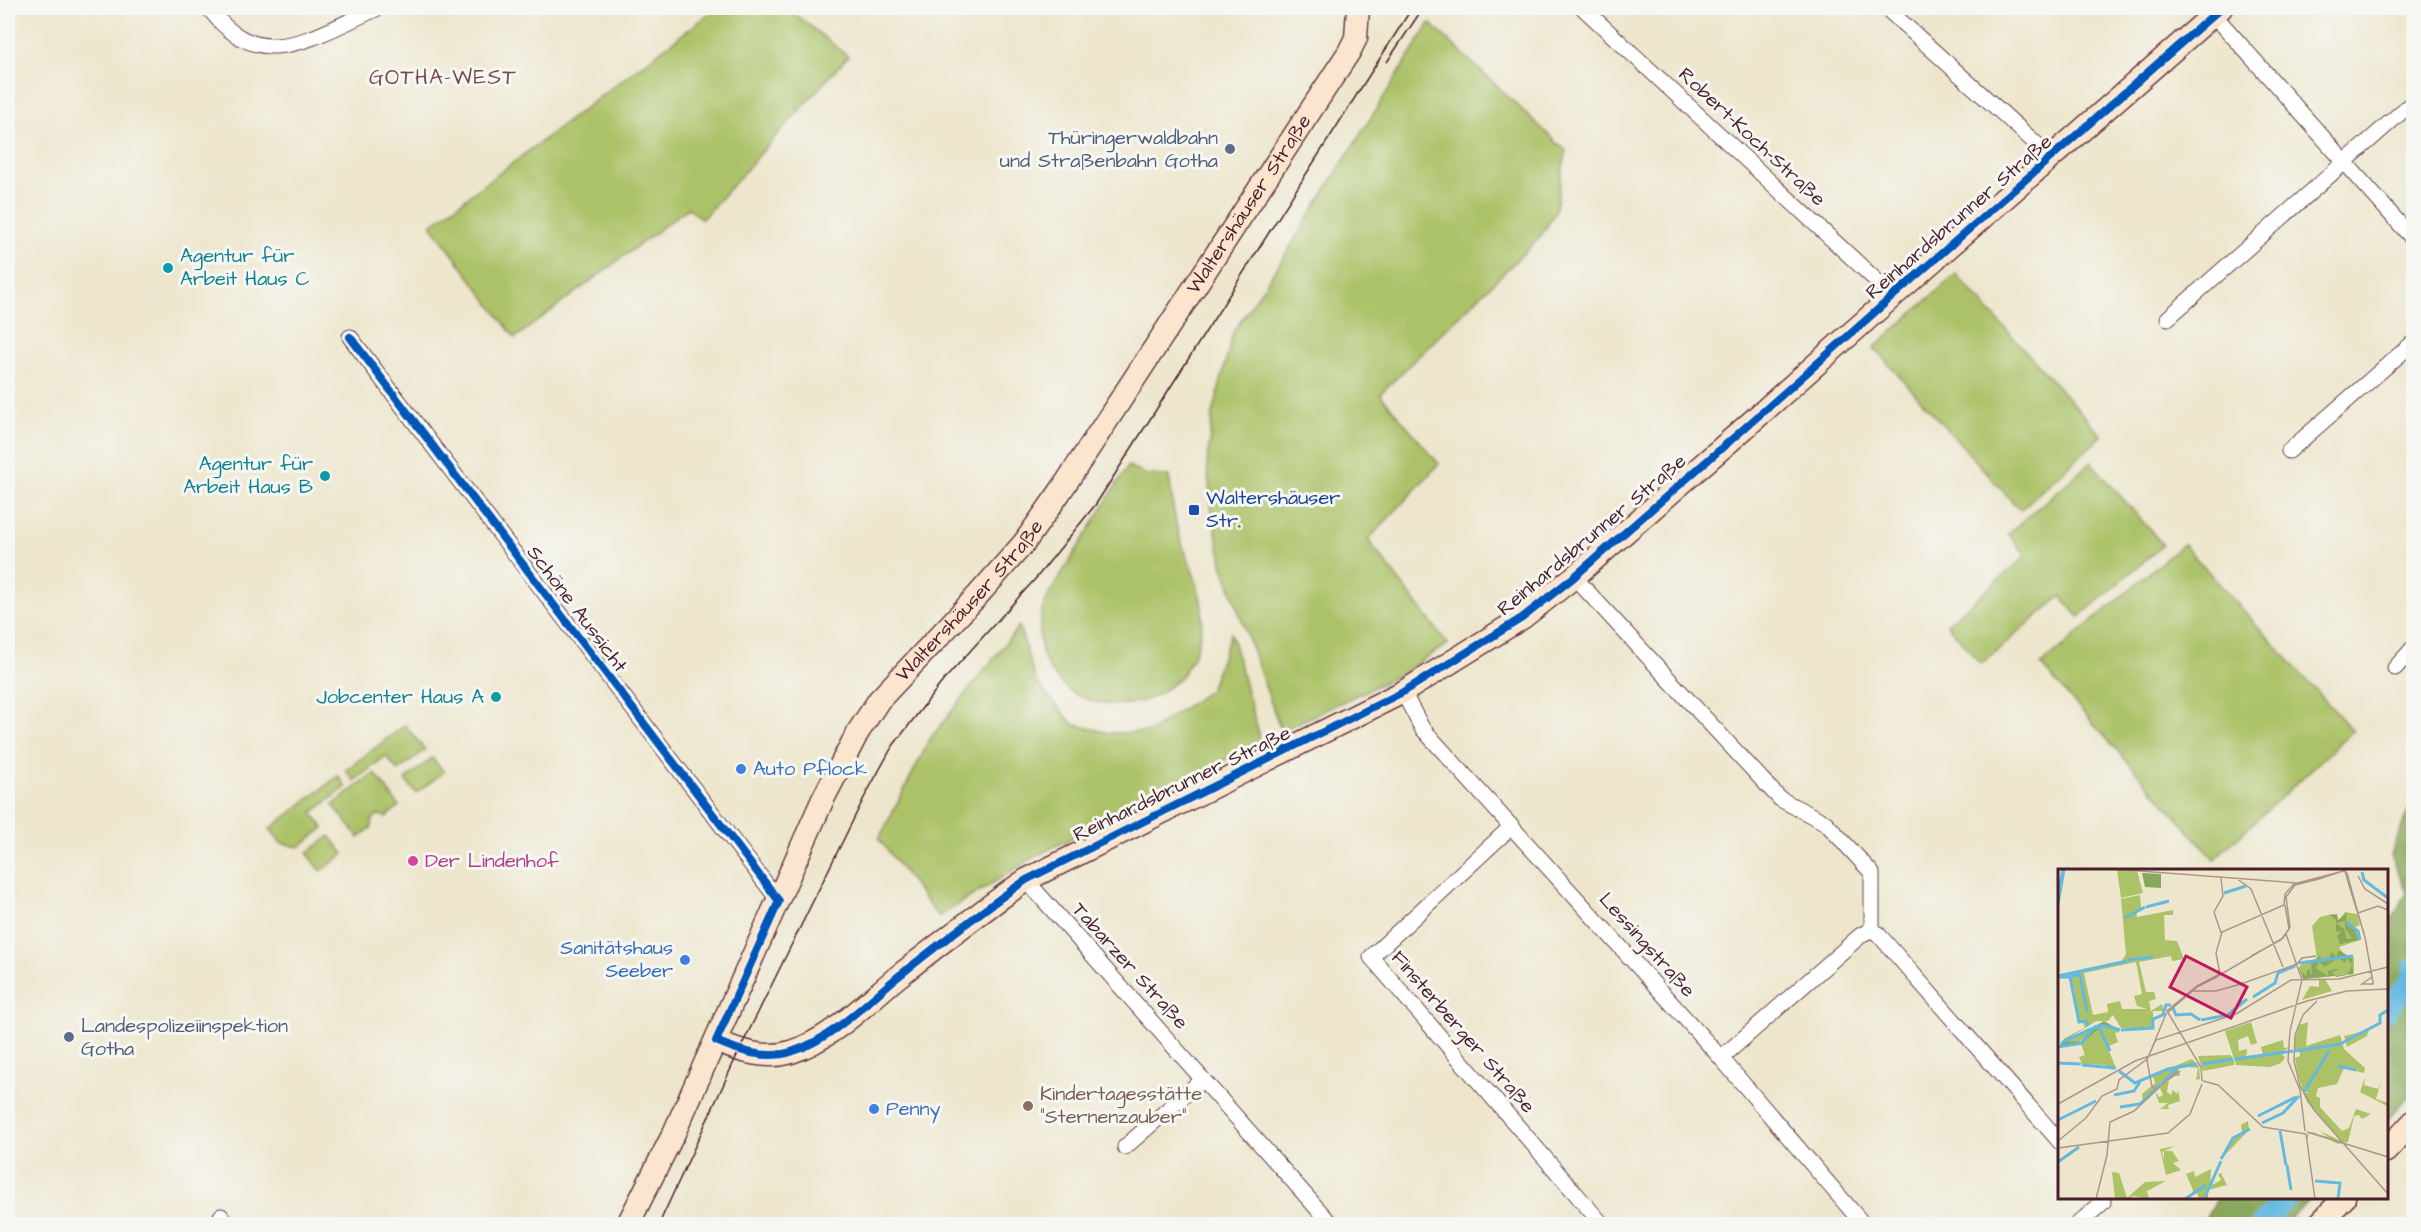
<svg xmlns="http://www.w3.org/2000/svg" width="2421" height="1232" font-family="'Architects Daughter',sans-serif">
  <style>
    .green { fill: #abc267; stroke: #7a7049; stroke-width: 1.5 }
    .forest { fill: #88a85c; stroke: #696444; stroke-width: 1.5 }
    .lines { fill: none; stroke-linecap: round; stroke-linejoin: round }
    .canal { stroke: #64b9e0; stroke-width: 21 }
    .street-casing { stroke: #623d43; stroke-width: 17 }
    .secondary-casing { stroke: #623d43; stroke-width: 25 }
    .street { stroke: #fff; stroke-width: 15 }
    .secondary { stroke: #fbe5cf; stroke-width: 22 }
    .tram { stroke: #4a1f2b; stroke-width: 1.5 }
    .cycleway-casing { stroke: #f6f6f2; stroke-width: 11 }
    .cycleway { stroke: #0057b8; stroke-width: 8 }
    .service-dot { fill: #5c6f8a; stroke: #f6f6f2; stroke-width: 2 }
    .culture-dot { fill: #0f9aa8; stroke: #f6f6f2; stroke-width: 2 }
    .transit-dot { fill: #1a4fb4; stroke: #f6f6f2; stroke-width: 2 }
    .shop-dot { fill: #3f7fe0; stroke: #f6f6f2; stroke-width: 2 }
    .hotel-dot { fill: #d1479c; stroke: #f6f6f2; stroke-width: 2 }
    .education-dot { fill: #8d6e63; stroke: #f6f6f2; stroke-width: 2 }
    .labels { text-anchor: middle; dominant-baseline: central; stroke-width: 6; stroke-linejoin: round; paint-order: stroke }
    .street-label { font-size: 20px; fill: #4a1f2b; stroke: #f6f6f2 }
    .service-label { font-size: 20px; fill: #4e5e75; stroke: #f6f6f2; text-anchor: end }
    .culture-label { font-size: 20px; fill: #0d838f; stroke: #f6f6f2; text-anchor: end }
    .transit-label { font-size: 20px; fill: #164399; stroke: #f6f6f2; text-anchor: start }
    .shop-label { font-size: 20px; fill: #366cbe; stroke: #f6f6f2; text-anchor: start }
    .hotel-label { font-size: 20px; fill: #b23c85; stroke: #f6f6f2; text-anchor: start }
    .education-label { font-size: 20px; fill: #785e54; stroke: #f6f6f2; text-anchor: start }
    .neighbourhood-label { font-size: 21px; letter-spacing: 1.5px; fill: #794a4d; stroke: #f6f6f2 }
    .inset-river { fill: none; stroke: #64b9e0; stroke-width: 3 }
    .inset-road { fill: none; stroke: #ac968c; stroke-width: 1.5 }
    .view { fill: #c2185b; fill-opacity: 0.15; stroke: #c2185b; stroke-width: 3 }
    .inset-edge { fill: none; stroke: #4a1f2b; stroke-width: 3 }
  </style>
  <rect width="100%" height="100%" fill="#f6f6f2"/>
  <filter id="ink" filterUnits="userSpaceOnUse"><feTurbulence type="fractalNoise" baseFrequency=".0167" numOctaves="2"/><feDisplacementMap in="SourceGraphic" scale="12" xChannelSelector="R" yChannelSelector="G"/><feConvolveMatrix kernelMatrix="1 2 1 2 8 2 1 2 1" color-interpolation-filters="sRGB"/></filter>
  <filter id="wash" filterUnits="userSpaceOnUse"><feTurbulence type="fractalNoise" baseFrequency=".008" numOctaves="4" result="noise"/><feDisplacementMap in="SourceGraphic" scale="24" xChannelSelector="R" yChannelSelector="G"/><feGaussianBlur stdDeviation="1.35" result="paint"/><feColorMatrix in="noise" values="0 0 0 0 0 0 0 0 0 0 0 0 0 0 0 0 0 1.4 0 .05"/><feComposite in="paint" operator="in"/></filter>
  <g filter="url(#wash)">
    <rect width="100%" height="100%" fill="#ede6cc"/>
    <path class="green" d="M 717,8 L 787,8 L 848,56 L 702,219 L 688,208 L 515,338 L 431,225 Z
      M 1430,23 L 1566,151 L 1555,213 L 1540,237 L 1380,394 L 1439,464 L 1368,540 L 1448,644 L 1397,676 L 1281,731 L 1223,567 L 1212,512 L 1207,465 L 1212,418 L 1233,332 L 1282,260 Z
      M 1956,274 L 2102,436 L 2020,510 L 1874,348 Z
      M 2091,462 L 2163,545 L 2079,617 L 2061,596 L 1981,664 L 1947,624 L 2026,556 L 2008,534 Z
      M 1128,466 L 1147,475 L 1169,476 C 1172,496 1173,516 1179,535 C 1190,569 1209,598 1200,636 C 1176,741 1024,718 1041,616 C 1044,598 1059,579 1068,564 C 1088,531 1108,499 1128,466 Z
      M 2183,544 L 2353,731 L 2214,859 L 2041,665 Z
      M 1019,626 L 1036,682 L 1073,724 L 1109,733 L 1149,732 L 1210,690 L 1231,633 L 1261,742 L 1038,855 L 938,917 L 879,839 L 930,739 Z
      M 405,725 L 425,750 L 398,771 L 386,756 L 354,781 L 346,770 Z
      M 432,758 L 444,772 L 416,793 L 405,780 Z
      M 375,773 L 399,806 L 386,817 C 377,813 371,818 372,827 L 359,838 L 333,805 Z
      M 338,776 L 346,787 L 312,813 L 324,828 L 299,847 L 281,843 L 270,829 Z
      M 330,836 L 344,854 L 321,871 L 307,853 Z"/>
    <path class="forest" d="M 2413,798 L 2413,1092 L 2387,1120 L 2387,927 L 2407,893 L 2391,855 Z
      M 2218,1198 L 2311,1198 L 2285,1224 L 2202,1224 Z"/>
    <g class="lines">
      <path class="canal" d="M 2386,1011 L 2412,979 L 2414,968
        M 2261,1224 L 2287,1198"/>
    </g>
  </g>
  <g filter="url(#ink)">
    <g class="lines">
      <defs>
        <path id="street" d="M 209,8 C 260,78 315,35 378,8
          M 1583,8 L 1893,296
          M 1886,8 L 2052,158
          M 2214,15 L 2414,240
          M 2168,318 L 2414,101
          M 350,337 L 779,901
          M 2289,451 L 2414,342
          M 1574,577 L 1780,799 L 1826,823 L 1872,873 L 1872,929
          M 2395,668 L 2414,647
          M 1403,692 L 1422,728 L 1721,1058 L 1863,1224
          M 1512,826 L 1371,957 L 1602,1224
          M 1026,880 L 1331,1224
          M 1721,1058 L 1861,935 L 1872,929 L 1879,935 L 2060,1142
          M 1125,1147 L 1203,1079
          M 221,1216 L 227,1224
          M 2078,1224 L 2103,1202 L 2101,1198"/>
        <g id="secondary">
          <path d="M 716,1041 C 739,1051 766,1060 791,1052 C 830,1040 864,1005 895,979 C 938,945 981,911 1026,880 L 1403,692 L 1522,618 L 1574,577 L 1739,433 L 1893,296 L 2221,8"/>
          <path d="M 2386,1151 L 2414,1121"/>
          <path id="s1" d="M 628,1224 L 674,1133 L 823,799 L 858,732 L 879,700 L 978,595 L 1024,543 L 1060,492 L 1349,52 L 1356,38 L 1358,8"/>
          <path d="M 2319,1224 L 2344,1198"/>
        </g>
      </defs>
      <use href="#street" class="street-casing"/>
      <use href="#secondary" class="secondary-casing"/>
      <use href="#street" class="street"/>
      <use href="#secondary" class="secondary"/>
      <path class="tram" d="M 1387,62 L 1423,8
        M 659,1224 L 739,1051 L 864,798 L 892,747 L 943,681 L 1037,577 L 1096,504 L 1412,8"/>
      <defs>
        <path id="cycleway" d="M 350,337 L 779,901 L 716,1041 C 739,1051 766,1060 791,1052 C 830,1040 864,1005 895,979 C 938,945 981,911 1026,880 L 1403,692 L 1522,618 L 1574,577 L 1739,433 L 1893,296 L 2221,8"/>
      </defs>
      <use href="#cycleway" class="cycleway-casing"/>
      <use href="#cycleway" class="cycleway"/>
    </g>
  </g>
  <g class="service-dot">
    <circle cx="1230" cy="149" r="6"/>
    <circle cx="69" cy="1037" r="6"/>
  </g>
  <g class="culture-dot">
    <circle cx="168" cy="268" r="6"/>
    <circle cx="325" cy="476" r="6"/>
    <circle cx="496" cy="697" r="6"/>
  </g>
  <rect class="transit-dot" x="1188" y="504" width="12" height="12" rx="3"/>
  <g class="shop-dot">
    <circle cx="741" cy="769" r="6"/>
    <circle cx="685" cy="960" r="6"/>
    <circle cx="874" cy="1109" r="6"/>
  </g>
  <circle class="hotel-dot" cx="413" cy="861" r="6"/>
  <circle class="education-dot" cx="1028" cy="1106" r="6"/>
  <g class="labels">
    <g class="street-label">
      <text transform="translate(1752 137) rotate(43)">Robert-Koch-Straße</text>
      <text stroke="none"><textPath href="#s1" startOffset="1202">Waltershäuser Straße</textPath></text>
      <text transform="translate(1959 217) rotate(-41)">Reinhardsbrunner Straße</text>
      <text transform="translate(1592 535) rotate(-40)">Reinhardsbrunner Straße</text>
      <text stroke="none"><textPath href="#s1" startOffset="716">Waltershäuser Straße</textPath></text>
      <text transform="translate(577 609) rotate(53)">Schöne Aussicht</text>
      <text transform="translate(1182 784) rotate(-26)">Reinhardsbrunner Straße</text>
      <text transform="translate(1647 945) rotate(48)">Lessingstraße</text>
      <text transform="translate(1130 966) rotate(48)">Tabarzer Straße</text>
      <text transform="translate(1463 1032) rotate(49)">Finsterberger Straße</text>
    </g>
    <g class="service-label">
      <text x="1218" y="138">Thüringerwaldbahn<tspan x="1218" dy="23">und Straßenbahn Gotha</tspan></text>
      <text x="81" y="1026" text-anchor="start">Landespolizeiinspektion<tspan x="81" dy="23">Gotha</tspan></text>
    </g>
    <g class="culture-label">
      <text x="180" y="256" text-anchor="start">Agentur für<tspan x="180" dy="23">Arbeit Haus C</tspan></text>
      <text x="313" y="464">Agentur für<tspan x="313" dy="23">Arbeit Haus B</tspan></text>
      <text x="484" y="697">Jobcenter Haus A</text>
    </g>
    <g class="transit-label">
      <text x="1206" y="498">Waltershäuser<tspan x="1206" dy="23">Str.</tspan></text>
    </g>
    <g class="shop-label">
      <text x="753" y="769">Auto Pflock</text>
      <text x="673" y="948" text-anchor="end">Sanitätshaus<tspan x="673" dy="23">Seeber</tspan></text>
      <text x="886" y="1109">Penny</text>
    </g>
    <g class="hotel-label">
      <text x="425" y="861">Der Lindenhof</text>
    </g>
    <g class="education-label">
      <text x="1040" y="1094">Kindertagesstätte<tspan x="1040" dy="23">"Sternenzauber"</tspan></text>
    </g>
    <g class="neighbourhood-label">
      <text x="443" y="77">GOTHA-WEST</text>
    </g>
  </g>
  <g transform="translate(2058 869)">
    <rect width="330" height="330" fill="#ede6cc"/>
    <path d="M 59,1 L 79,2 L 85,24 L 63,29 ZM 82,26 L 83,40 L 78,42 L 79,48 L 115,41 L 115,46 L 106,46 L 107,71 L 119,72 L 126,90 L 114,92 L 113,87 L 81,93 L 88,123 L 96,123 L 98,130 L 91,132 L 93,142 L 104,135 L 106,142 L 95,142 L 95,158 L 83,161 L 63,159 L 55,146 L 50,152 L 38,152 L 27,159 L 25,153 L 21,153 L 12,108 L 0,106 L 63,93 L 68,85 L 63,30 ZM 78,93 L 84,125 L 76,127 L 79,137 L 89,140 L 64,140 L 62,132 L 49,135 L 50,143 L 35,146 L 26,104 ZM 287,43 L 299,45 L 302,56 L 295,59 L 301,64 L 302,71 L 281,78 L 286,86 L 296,88 L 296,105 L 246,110 L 240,99 L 246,93 L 259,90 L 254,57 L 262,48 L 274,45 L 281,51 ZM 261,110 L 267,110 L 274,122 L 244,131 L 252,117 L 261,118 ZM 193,153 L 199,174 L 193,176 L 190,167 L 180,171 L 181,182 L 189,180 L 188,189 L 205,186 L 203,178 L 225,171 L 226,179 L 233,178 L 223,183 L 227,189 L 223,194 L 212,198 L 178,196 L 167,162 ZM 250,153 L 248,177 L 282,166 L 286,180 L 307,199 L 306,204 L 286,199 L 279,215 L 260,219 L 258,227 L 262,229 L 262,238 L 284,262 L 291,259 L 298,240 L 313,245 L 304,250 L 301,246 L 296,247 L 290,273 L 280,275 L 286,278 L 260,265 L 251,265 L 249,271 L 249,266 L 254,263 L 270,268 L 262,262 L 283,272 L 249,233 L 245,224 L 251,224 L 245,222 L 240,206 L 237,189 L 242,187 L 241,180 L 237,181 L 237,170 L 241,156 ZM 42,158 L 54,158 L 62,163 L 57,164 L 60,173 L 51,177 L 46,170 L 58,199 L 54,201 L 47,196 L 24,195 L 21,188 L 27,186 L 23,175 L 32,163 L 21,174 L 6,172 L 31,159 L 33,163 L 41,159 L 44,165 ZM 311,161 L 309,167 L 289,178 L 286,167 ZM 172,186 L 175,189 L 157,193 L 176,191 L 176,196 L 145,202 L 140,187 ZM 134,190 L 141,197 L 142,210 L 138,211 L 140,199 L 120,197 L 122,207 L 114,207 L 119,199 L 85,232 L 84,225 L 97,214 L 95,206 ZM 307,208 L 306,216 L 320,220 L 323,212 L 318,230 L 330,234 L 329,237 L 302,223 ZM 111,210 L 109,223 L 113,226 L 115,221 L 119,225 L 120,221 L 122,232 L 110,236 L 111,240 L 102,240 L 110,234 L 101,234 L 97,222 L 101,228 L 105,226 L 102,219 ZM 190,252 L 191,261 L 166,287 L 172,273 L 184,263 L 183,256 ZM 117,277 L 104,283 L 106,291 L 106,282 L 114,282 L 121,292 L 115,294 L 123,301 L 108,306 L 102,280 ZM 153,300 L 152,317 L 163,311 L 160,305 L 163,304 L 169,316 L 150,321 L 150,329 L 159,329 L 141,330 L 139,324 L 133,327 L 135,321 L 128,305 L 136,302 L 137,308 ZM 54,303 L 61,304 L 69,329 L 87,313 L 108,312 L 89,322 L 91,330 L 75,327 L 70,330 L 57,330 Z" fill="#abc267" fill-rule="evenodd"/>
    <path d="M 84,4 L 103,5 L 103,19 L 87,18 ZM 289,44 L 288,52 L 278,54 L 286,60 L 289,70 L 294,69 L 287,60 L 287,53 L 295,57 L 301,64 L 297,61 L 300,71 L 282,75 L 279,67 L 283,63 L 278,62 L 278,51 L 272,46 L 279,45 L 280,51 ZM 280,82 L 282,82 L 294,89 L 295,105 L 245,110 L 242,101 L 248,107 L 250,99 L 254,107 L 253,93 L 262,87 L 264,90 L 276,88 L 272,88 L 273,83 L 279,88 ZM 288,88 L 294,96 L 289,106 L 278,108 L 274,103 L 282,100 L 277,100 L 270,102 L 270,107 L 258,99 L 261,93 L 267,98 L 280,89 L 288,94 ZM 46,152 L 62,161 L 44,157 L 23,175 L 0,179 L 6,170 L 30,157 L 6,172 L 23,173 L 32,160 Z" fill="#88a85c" fill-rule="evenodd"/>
    <path class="inset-river" d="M 304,3 L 306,11 L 330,29M 1,20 L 5,0M 166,24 L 188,17M 0,35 L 6,0M 88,38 L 111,32M 67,49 L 87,38M 288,53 L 300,62 L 302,71M 70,91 L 95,88M 241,94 L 295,87M 0,107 L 69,92M 12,107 L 22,106 L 29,143M 0,108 L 12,108 L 21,153 L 28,152 L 30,157M 195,128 L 217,114 L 220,104 L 237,97M 115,139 L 118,146 L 133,145 L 142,151M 143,151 L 170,146 L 189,130M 41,158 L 52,182M 63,161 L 95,159 L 95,150 L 105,146 L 108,136 L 113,136M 3,174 L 39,157M 0,178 L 24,174 L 34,160 L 44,156 L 62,161M 237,182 L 282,175 L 322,154 L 322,146 L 330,141M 177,190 L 235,182M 0,194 L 23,195M 144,195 L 175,190M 24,196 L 58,199M 280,197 L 298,201M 61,202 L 77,214 L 110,200 L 139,195M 103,216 L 119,199M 246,223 L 271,182M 56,226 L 76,222 L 82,213M 62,238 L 82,235 L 102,216M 200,247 L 238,228M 0,251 L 38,232M 204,254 L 225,244 L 241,227M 222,262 L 228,296M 163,290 L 175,269 L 192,260M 0,293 L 21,278M 229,296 L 233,321M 257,312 L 282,314 L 280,330M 147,328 L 163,292M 127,330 L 148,316"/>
    <path class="inset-road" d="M 56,0 L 239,14M 300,7 L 307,20 L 330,35M 178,9 L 193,20 L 225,98M 163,64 L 156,43 L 165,27 L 163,9M 228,65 L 244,111 L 232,162 L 230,192 L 242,221 L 247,262M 193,87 L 223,71 L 231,60 L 227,36M 239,95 L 244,89 L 258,87M 155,110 L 225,69 L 232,58 L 228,28 L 237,16 L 261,10 L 285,2 L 287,1 L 287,0 L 307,68 L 315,113 L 315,115 L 304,115 L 314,108 L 307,68 L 291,16 L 287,2 L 287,0M 132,122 L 158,122 L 183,115 L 239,95M 259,132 L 245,146 L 237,166 L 236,192 L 242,217 L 256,241 L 330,325M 144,212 L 143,198 L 109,142 L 139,117 L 162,105 L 158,84 L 164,63 L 226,36 L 227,25 L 236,15 L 285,2 L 289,4 L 300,44 L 320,37 L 330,41M 145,212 L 160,216 L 205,258 L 248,265M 99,220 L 94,218 L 89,191 L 108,145 L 139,118 L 160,107M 0,235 L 77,192 L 249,132 L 289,122 L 330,120M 249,263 L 330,288M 248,265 L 257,330M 0,272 L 28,249 L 44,227 L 59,220 L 61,211 L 89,190 L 98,171 L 178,145 L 233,111 L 281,110 L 330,98M 0,279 L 110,264 L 132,245 L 144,215M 38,330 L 49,286 L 52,253 L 76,242 L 118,203 L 121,203 L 110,211"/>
    <path class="view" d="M 128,87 L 189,118 L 173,149 L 112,118 Z"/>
    <rect width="330" height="330" class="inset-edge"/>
  </g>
  <rect width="2421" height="1232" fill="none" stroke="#f6f6f2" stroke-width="30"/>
</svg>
